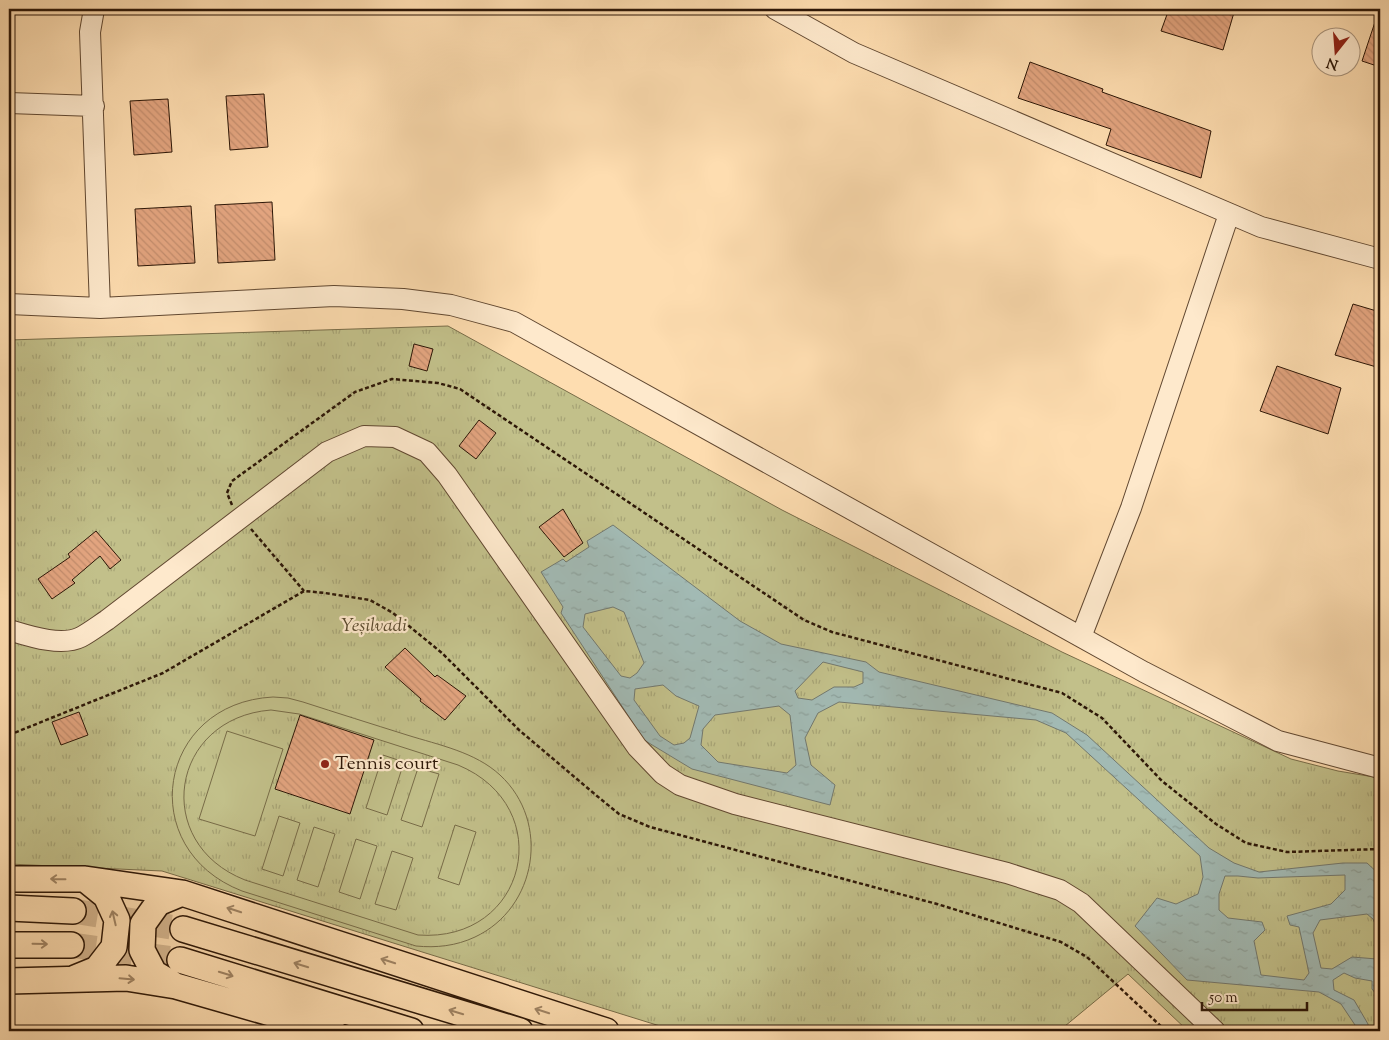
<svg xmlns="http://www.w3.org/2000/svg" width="1389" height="1040" font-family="'Sorts Mill Goudy',serif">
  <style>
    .park { fill: url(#park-tufts); stroke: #786c48 }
    .garden { fill: #c2c08a; stroke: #786c48; fill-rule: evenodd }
    .water { fill: url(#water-ripples); stroke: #73796f; fill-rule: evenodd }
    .building { fill: url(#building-back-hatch); stroke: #2d1707 }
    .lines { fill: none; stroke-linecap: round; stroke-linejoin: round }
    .major-tunnel { stroke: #d4b58e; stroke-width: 25; stroke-dasharray: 25 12; stroke-linecap: butt }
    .minor-casing { stroke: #614831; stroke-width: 22 }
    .major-casing { stroke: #2d1707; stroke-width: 28 }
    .path { stroke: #2d1707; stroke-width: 2.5; stroke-dasharray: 4 2.5; stroke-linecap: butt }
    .minor { stroke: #fee9cc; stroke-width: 20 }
    .major { stroke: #feddb0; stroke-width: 25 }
    .oneway { stroke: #a08464 }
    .poi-dot { fill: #8f2418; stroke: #fee9cc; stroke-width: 2 }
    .labels { text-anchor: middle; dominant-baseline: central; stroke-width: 4.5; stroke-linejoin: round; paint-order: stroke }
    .park-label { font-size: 19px; font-style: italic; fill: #5a4a2e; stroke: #fee9cc }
    .poi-label { font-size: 19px; fill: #2d1707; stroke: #fee9cc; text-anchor: start }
  </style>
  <defs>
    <pattern id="park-tufts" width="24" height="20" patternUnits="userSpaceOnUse" patternTransform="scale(1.25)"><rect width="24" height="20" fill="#c2c08a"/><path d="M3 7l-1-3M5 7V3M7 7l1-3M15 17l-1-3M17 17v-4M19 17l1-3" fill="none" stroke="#a7a476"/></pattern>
    <pattern id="water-ripples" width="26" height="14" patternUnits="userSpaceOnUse" patternTransform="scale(1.25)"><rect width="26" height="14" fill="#a2bab4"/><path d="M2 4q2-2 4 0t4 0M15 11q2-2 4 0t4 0" fill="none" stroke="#8c9f99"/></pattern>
    <pattern id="building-back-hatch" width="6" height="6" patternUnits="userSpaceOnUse" patternTransform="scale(1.25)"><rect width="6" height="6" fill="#e2a47f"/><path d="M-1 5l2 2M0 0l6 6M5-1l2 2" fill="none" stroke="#c28c6c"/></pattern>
  </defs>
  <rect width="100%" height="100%" fill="#feddb0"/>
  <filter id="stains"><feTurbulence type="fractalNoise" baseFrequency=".004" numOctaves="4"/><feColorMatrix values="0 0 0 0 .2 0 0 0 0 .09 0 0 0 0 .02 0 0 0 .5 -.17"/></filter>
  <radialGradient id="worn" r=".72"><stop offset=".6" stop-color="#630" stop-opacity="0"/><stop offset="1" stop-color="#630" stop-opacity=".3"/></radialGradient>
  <path class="park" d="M 448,326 L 782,510 L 1062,652 L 1291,759 L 1338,771 L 1380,778 L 1380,1031 L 1188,1031 L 1128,974 L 1059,1031 L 676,1031 L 162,871 L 9,864 L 9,340 Z"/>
  <path class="garden" d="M 273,697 L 288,698 L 303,702 C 337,713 372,724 407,735 C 439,745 475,752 500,775 C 551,822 537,908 475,937 C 456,946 436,948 416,946 L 242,891 C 134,849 157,703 273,697 ZM 271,710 L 299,714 L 458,765 C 559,807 527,943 418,935 L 245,880 C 151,843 170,718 271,710 Z
    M 227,731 L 283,749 L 255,836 L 199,819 Z
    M 383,755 L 404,762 L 387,815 L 366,808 Z
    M 418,768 L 439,774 L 422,827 L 401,820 Z
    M 279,816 L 300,823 L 283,876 L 262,869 Z
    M 455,825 L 476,832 L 459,885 L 438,878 Z
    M 314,827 L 335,834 L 318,887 L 297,880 Z
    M 356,839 L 377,846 L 360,899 L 339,892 Z
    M 392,851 L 413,858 L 396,910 L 375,904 Z"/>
  <path class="water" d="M 613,525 L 740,621 L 781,644 L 866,662 L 879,672 L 1052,713 L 1087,735 L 1209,848 L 1234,863 L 1259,872 L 1343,863 L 1367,863 L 1380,875 L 1380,936 L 1373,919 L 1367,914 L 1320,920 L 1313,933 L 1321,968 L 1332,969 L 1352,957 L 1377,959 L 1380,954 L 1380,999 L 1372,989 L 1372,981 L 1355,978 L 1344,973 L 1333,980 L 1334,990 L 1354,1000 L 1368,1024 L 1369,1031 L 1359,1031 L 1341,1004 L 1319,992 L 1187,980 L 1135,926 L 1157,898 L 1176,904 L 1198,894 L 1203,877 L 1200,856 L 1066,733 L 1036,720 L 839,702 L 818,713 L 805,738 L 811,765 L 835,785 L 830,805 L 692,769 L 644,740 L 561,613 L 563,607 L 541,572 L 563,559 L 566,562 L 589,547 L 587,541 ZM 613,607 L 624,612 L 644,663 L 637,673 L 630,678 L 621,676 L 583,627 L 585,614 ZM 823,662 L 863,672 L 863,683 L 854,687 L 834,687 L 812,700 L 798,698 L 795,691 ZM 663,685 L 676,696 L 699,706 L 690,738 L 684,743 L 674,745 L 660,736 L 634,700 L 635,689 ZM 779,706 L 790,715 L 796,765 L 787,773 L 718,762 L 701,745 L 703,729 L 715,715 ZM 1345,875 L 1345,890 L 1331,904 L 1287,916 L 1290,925 L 1299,927 L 1309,973 L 1304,980 L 1261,975 L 1254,941 L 1265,930 L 1262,922 L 1228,918 L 1219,910 L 1219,894 L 1225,876 L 1238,876 L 1258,878 Z"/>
  <path class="building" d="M 1169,9 L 1235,9 L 1223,50 L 1161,31 Z
    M 1378,13 L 1380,14 L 1380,67 L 1362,61 Z
    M 1030,62 L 1103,89 L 1102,92 L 1211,131 L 1201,178 L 1106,145 L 1111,129 L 1018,98 Z
    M 264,94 L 268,147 L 230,150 L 226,96 Z
    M 168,99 L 172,152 L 134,155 L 130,101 Z
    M 272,202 L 275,260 L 218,263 L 215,205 Z
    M 191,206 L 195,263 L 138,266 L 135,209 Z
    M 1353,304 L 1380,312 L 1380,368 L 1335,355 Z
    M 414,344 L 433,349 L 427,371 L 409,366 Z
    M 1277,366 L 1341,388 L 1328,434 L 1260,411 Z
    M 479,420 L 496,433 L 476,459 L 459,446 Z
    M 563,509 L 583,543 L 564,557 L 539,527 Z
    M 96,531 L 121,560 L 110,569 L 100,556 L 72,580 L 75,583 L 52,599 L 38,579 L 70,557 L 68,554 Z
    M 405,648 L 435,677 L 437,675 L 466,696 L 445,720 L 420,701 L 421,699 L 385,667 Z
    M 79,712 L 88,735 L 61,745 L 52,722 Z
    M 300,715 L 374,740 L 350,814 L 275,789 Z"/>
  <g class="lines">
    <path class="major-tunnel" d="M 73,911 L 183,929
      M 71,945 L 180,960"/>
    <defs>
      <path id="minor" d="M 94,9 L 90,32 L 100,308
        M 775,9 L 854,53 L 1261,227 L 1380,259
        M 9,103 L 94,106
        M 9,304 L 100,308 L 334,296 L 403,299 L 451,305 L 514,322 L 1144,672 L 1278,741 L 1380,768
        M 9,630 C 29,636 61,647 81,637 C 90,632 98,626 107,620 L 327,452 L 364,436 L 395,437 L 427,452 L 447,475 L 637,747 L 663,774 L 680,785 L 735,804 L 1007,873 L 1060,890 L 1081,903 L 1215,1031
        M 1081,637 L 1131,508 L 1229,214"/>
      <path id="major" d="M 9,879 L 85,879 L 182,893 L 606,1031
        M 9,908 L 73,911
        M 183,929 L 520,1031
        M 9,945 L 71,945
        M 180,960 L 411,1031
        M 75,978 L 97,969 L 114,947 L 117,920 L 106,896 L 85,879
        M 9,981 L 126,978 L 176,986 L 333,1031
        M 174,985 L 154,973 L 142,950 L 143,924 L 158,903 L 182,893"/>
    </defs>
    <use href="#minor" class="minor-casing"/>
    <use href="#major" class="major-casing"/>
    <path class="path" d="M 232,505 L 227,493 L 232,481 L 355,392 L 392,379 L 438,383 L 460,389 L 804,620 L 832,632 L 1062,693 L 1102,718 L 1162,781 L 1216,824 L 1246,843 L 1287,852 L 1380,849
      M 251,529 L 304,591
      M 9,735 L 163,673 L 304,591 L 325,593 L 370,600 L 393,613 L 442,653 L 519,730 L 597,796 L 619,814 L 650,827 L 937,904 L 1061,942 L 1087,957 L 1166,1031"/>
    <use href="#minor" class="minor"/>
    <use href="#major" class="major"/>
  </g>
  <defs><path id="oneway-shaft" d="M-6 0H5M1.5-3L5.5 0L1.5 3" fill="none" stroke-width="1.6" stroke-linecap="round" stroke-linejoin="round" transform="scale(1.25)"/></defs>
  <g class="oneway">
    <use href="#oneway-shaft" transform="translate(58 879) rotate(-179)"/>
    <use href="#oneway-shaft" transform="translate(234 910) rotate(-162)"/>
    <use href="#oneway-shaft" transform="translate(114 918) rotate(-103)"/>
    <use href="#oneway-shaft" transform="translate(40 944) rotate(1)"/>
    <use href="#oneway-shaft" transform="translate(388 961) rotate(-162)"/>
    <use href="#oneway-shaft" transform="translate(301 965) rotate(-163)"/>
    <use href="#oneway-shaft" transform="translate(226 974) rotate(17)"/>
    <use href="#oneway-shaft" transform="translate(127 979) rotate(5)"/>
    <use href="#oneway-shaft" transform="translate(542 1011) rotate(-162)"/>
    <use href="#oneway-shaft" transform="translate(456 1012) rotate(-163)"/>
  </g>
  <circle class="poi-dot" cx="325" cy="764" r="5"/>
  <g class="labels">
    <g class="park-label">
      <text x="374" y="626">Yeşilvadi</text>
    </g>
    <g class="poi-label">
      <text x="335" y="764">Tennis court</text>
    </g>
  </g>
  <rect width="1389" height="1040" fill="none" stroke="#feddb0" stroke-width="30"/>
  <rect x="10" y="10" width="1369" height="1020" fill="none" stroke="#2d1707" stroke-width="2.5"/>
  <rect x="15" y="15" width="1359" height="1010" fill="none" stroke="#2d1707"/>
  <g transform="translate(1336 52) rotate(197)"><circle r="24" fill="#fee9cc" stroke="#aa957d"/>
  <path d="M0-4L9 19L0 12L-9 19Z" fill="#8f2418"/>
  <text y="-8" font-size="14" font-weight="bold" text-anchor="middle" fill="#2d1707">N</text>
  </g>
  <path d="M1202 1002v8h105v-8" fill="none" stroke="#2d1707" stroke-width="2.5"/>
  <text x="1209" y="1002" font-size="15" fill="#2d1707" stroke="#fee9cc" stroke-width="4" paint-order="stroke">50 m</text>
  <rect width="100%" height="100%" filter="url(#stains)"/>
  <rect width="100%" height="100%" fill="url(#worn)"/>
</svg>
